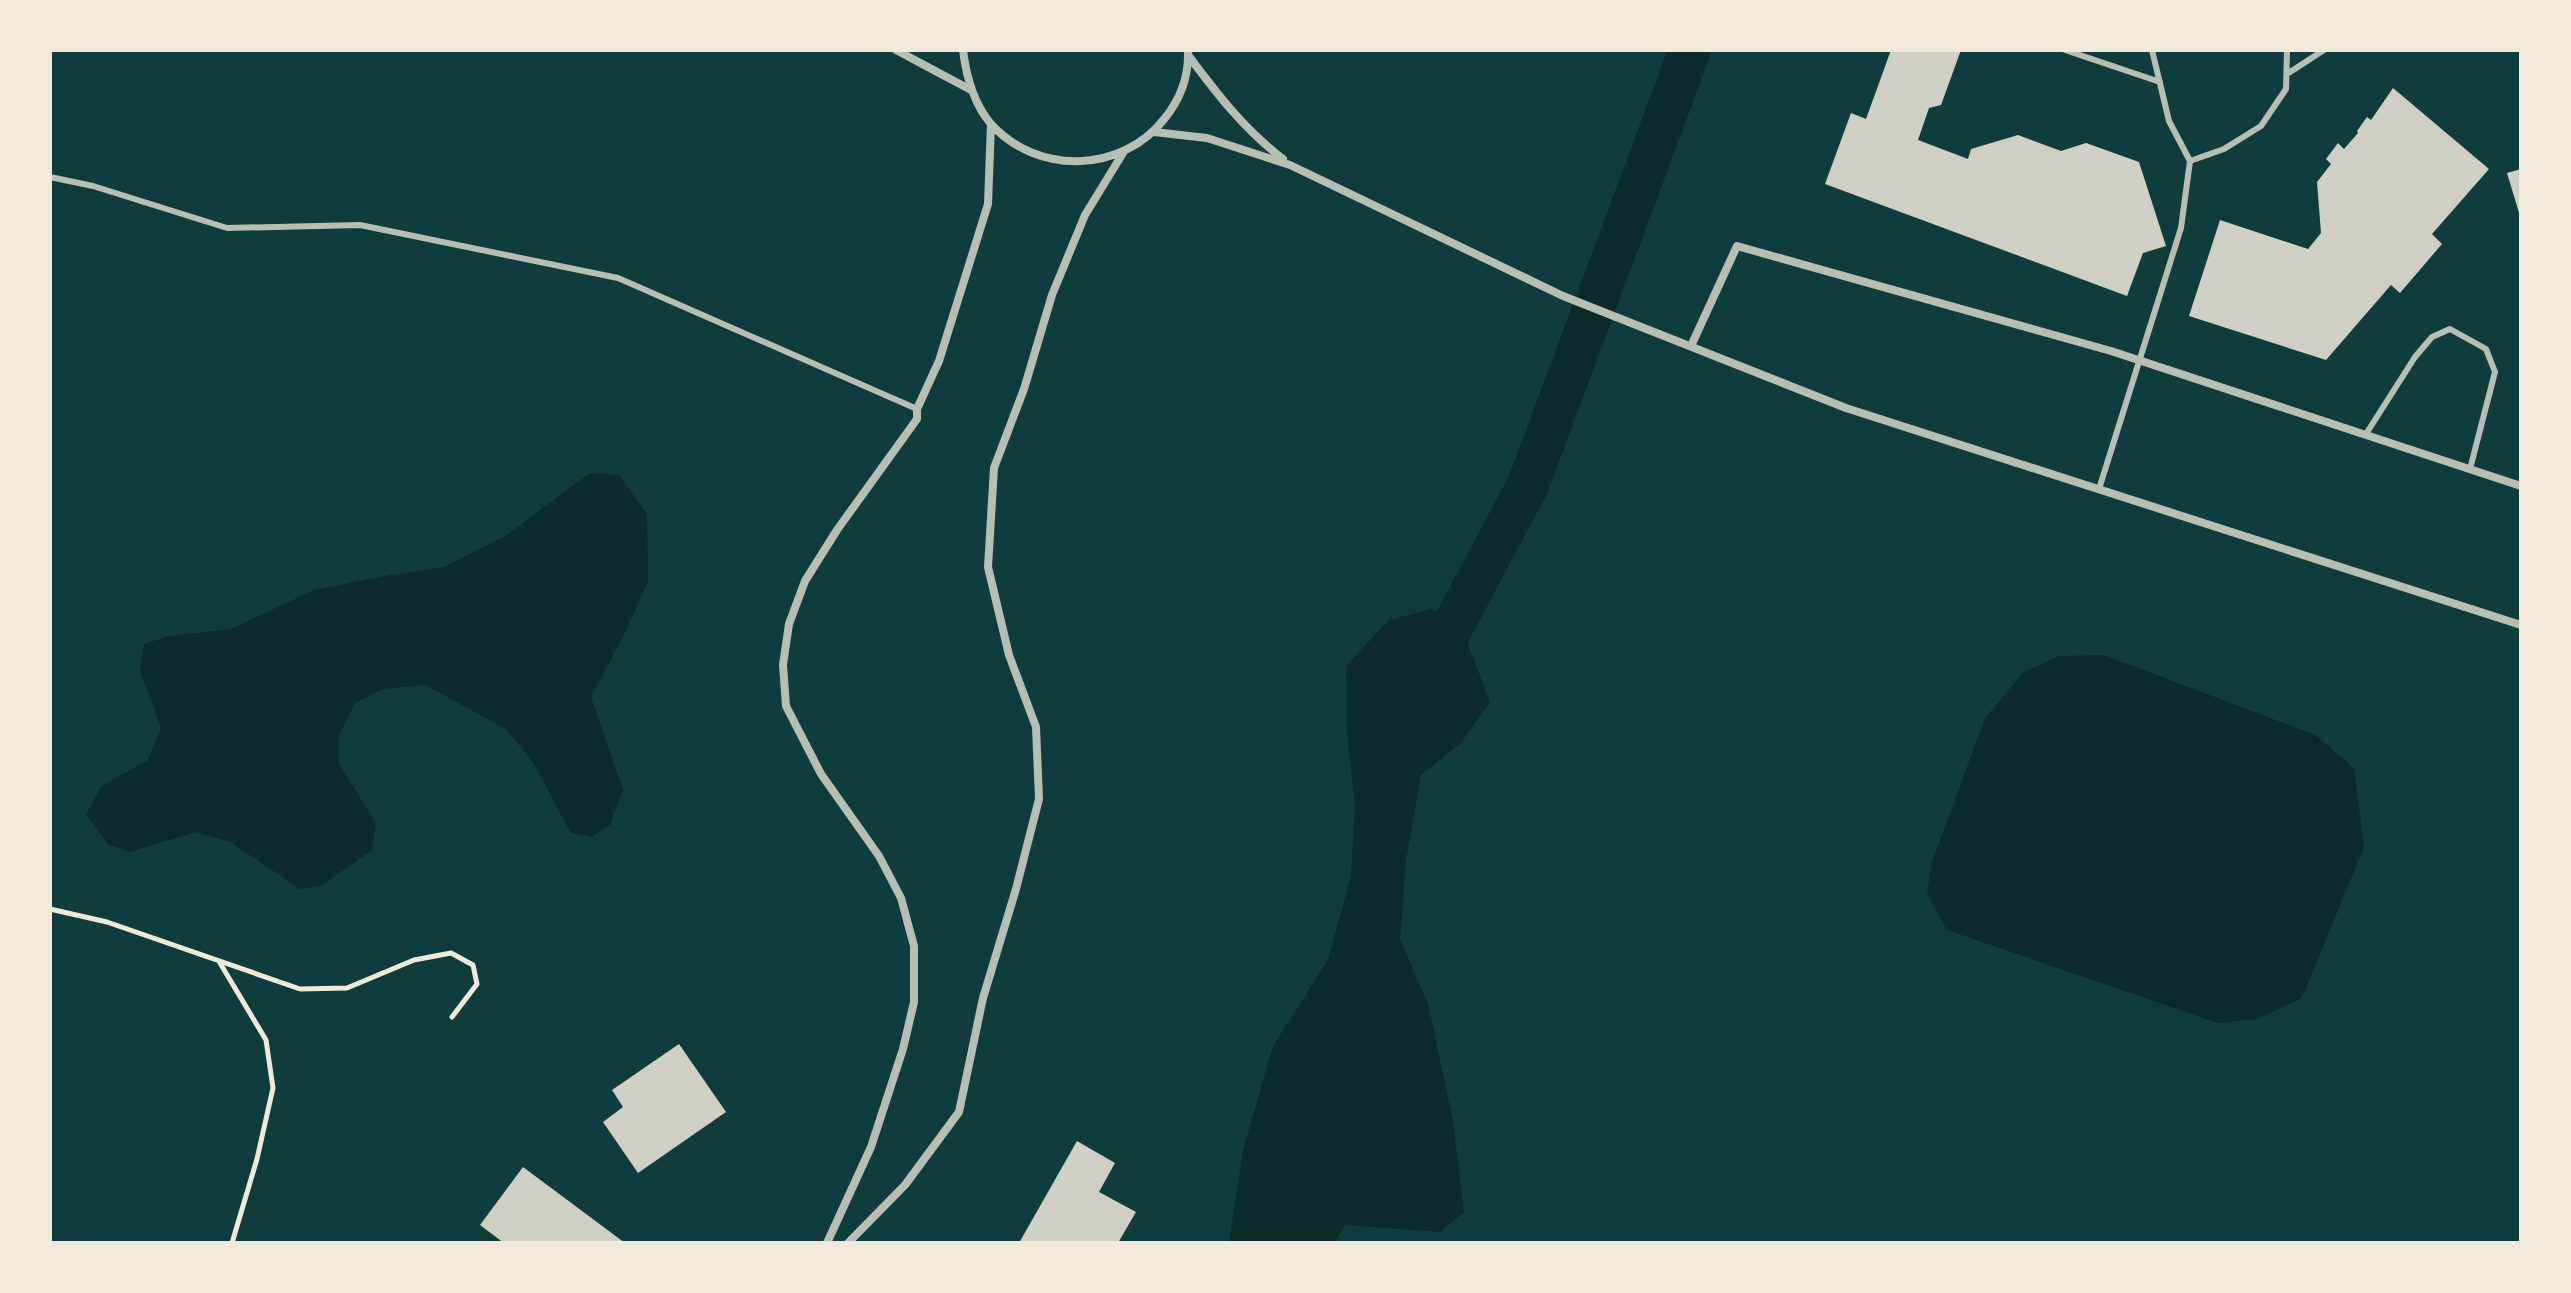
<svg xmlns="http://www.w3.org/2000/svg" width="2571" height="1293" font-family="'DejaVu Sans',sans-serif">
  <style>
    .water { fill: #0a2a2b }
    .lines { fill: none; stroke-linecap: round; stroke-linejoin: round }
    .canal { stroke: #0a2a2b; stroke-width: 42 }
    .building { fill: #cfcfc3 }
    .path { stroke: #f1e9da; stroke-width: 5 }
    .service { stroke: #b8beb3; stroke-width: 6 }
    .minor { stroke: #b8beb3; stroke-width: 8 }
  </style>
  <rect width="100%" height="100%" fill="#0f3d3e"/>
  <path class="water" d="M 590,473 L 619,475 L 647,514 L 648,581 L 626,631 L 591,697 L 623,790 L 610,825 L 591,837 L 570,832 L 534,764 L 507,730 L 426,685 L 382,689 L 355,703 L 338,737 L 339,764 L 376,823 L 372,850 L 321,886 L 300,889 L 230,842 L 196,832 L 130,852 L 108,844 L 86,814 L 102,786 L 148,760 L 161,728 L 140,671 L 144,644 L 169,636 L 231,629 L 314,590 L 385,576 L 444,567 L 507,535 Z
    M 1432,609 L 1467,642 L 1490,702 L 1461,743 L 1421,775 L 1406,860 L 1400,939 L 1428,1004 L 1453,1121 L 1464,1212 L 1440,1232 L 1345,1225 L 1334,1243 L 1229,1243 L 1243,1150 L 1273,1046 L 1328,960 L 1351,876 L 1355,806 L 1347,733 L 1346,666 L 1389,620 Z
    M 2104,655 L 2315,735 L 2354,768 L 2364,847 L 2302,998 L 2257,1019 L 2218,1023 L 1947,930 L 1927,894 L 1932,862 L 1985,718 L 2024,672 L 2059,656 Z"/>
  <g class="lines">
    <path class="canal" d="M 1425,678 L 1528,485 L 1690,50"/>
  </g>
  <path class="building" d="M 1891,50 L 1961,50 L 1941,105 L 1929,108 L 1918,140 L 1968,159 L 1971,149 L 2018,135 L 2061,151 L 2086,143 L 2139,162 L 2166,246 L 2143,253 L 2127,296 L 1825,184 L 1851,113 L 1866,119 Z
    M 2393,88 L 2489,169 L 2432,234 L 2442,244 L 2400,293 L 2391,285 L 2326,360 L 2189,316 L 2220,220 L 2308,249 L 2321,233 L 2317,182 L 2331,164 L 2326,159 L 2338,143 L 2344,149 L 2358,133 L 2357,131 L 2367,117 L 2371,120 Z
    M 2521,169 L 2521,215 L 2520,216 L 2507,173 Z
    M 679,1044 L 726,1112 L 638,1173 L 603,1122 L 623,1107 L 612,1090 Z
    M 1077,1141 L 1115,1163 L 1099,1192 L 1136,1212 L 1118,1243 L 1019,1243 Z
    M 523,1167 L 625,1243 L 504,1243 L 480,1225 Z"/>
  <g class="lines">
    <path class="path" d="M 50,909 L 107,922 L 300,989 L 347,988 L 414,960 L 451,953 L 473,965 L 477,984 L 452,1017
      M 220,963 L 266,1040 L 273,1088 L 257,1159 L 232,1243"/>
    <path class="service" d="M 2065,50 L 2160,82
      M 2287,74 L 2324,50
      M 2190,161 L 2224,149 L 2261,126 L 2286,89 L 2287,50
      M 50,177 L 93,186 L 227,228 L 360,225 L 618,278 L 917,409
      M 2366,434 L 2415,357 L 2432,337 L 2450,329 L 2486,349 L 2495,372 L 2470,469
      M 2099,489 L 2181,228 L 2190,161 L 2169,121 L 2152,50"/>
    <path class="minor" d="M 896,50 L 971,90
      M 963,50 C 966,75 974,104 991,124 C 1038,176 1123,173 1165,118 C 1181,98 1189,76 1188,50
      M 1188,55 C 1217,94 1244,129 1283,159
      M 1154,132 L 1207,138 L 1290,165 L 1563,296 L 1846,408 L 2521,625
      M 1691,346 L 1737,246 L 2111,351 L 2521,486
      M 827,1243 L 871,1147 L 903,1049 L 914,1002 L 914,946 L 901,898 L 879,856 L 821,774 L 786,706 L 783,665 L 789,624 L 805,581 L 837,530 L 917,419 L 917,409 L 939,361 L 988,204 L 991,124
      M 848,1243 L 905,1185 L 959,1112 L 983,998 L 1016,889 L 1039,799 L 1036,727 L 1009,655 L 988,567 L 994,468 L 1024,389 L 1052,295 L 1085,215 L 1123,153"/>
  </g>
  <rect width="2571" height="1293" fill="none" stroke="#f1e9da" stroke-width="104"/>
</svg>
